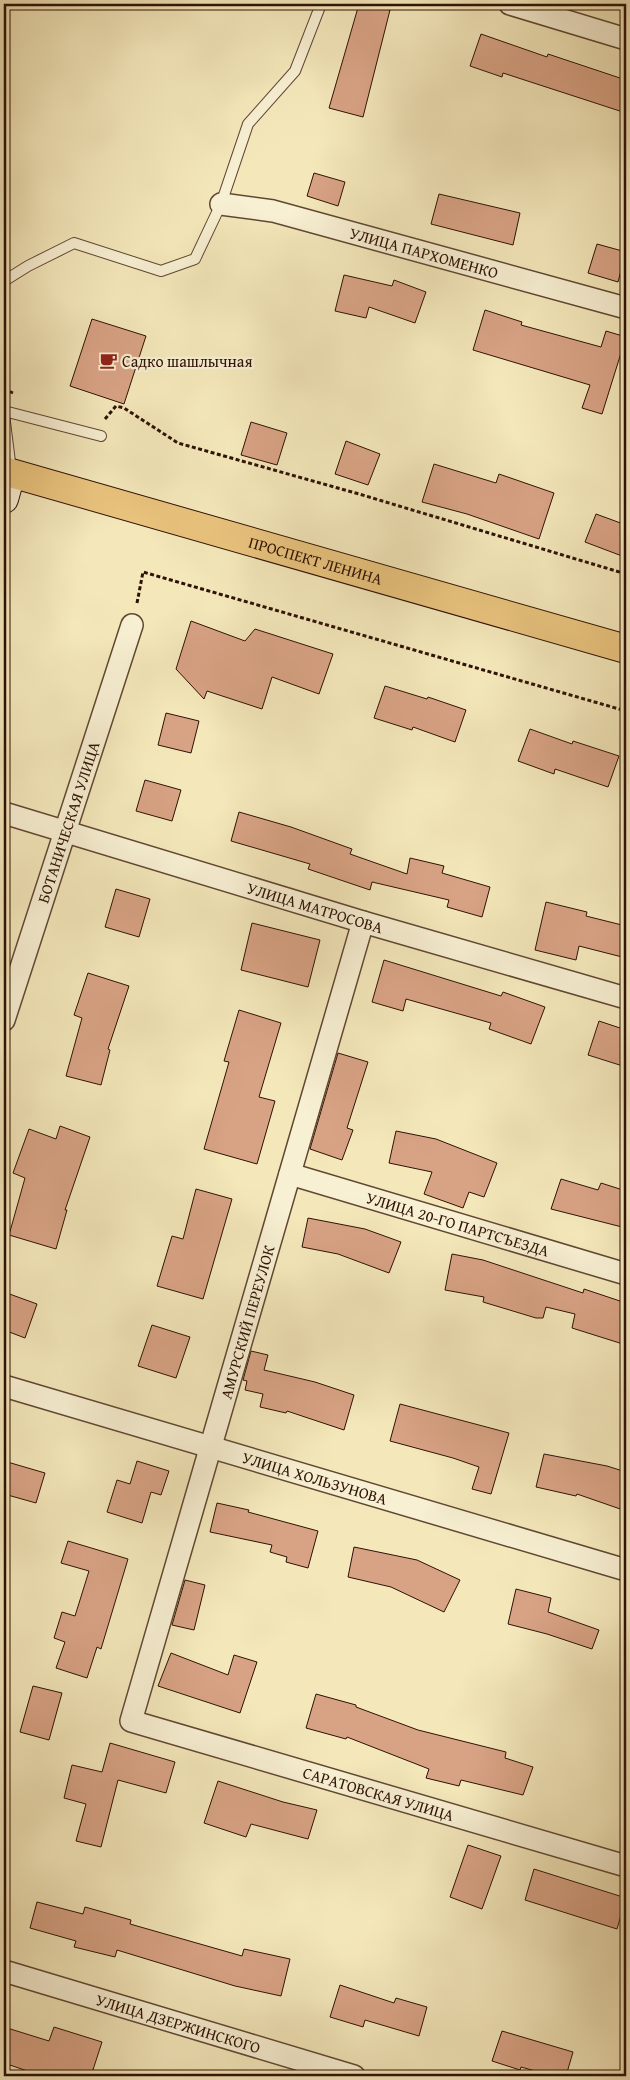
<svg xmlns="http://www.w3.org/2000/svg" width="630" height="2080" font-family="'Gentium Book Plus',serif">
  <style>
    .building { fill: #d8a385; stroke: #2e1105 }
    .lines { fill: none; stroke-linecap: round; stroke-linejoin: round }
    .service-casing { stroke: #604732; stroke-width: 12 }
    .minor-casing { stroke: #604732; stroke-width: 24 }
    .secondary-casing { stroke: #2e1105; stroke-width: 30 }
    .primary-casing { stroke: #2e1105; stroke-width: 30 }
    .path { stroke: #2e1105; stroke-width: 3; stroke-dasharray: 4 2.5; stroke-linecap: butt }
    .service { stroke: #f8f0d3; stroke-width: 10 }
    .minor { stroke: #f8f0d3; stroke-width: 21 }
    .secondary { stroke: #f8f0d3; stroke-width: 28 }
    .primary { stroke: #eac47e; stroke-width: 28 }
    .labels { text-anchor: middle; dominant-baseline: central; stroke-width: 4.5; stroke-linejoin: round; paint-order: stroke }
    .street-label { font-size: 16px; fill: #2e1105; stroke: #f8f0d3 }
    .poi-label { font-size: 16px; fill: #2e1105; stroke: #f8f0d3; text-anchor: start }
  </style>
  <rect width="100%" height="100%" fill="#f4e8bb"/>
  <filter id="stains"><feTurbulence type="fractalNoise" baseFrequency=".004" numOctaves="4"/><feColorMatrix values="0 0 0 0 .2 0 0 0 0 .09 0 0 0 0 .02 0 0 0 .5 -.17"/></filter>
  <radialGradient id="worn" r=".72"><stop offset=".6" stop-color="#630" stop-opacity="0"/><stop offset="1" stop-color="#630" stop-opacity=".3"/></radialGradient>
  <path class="building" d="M 359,4 L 390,10 L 363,117 L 329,108 Z
    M 481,34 L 547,57 L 548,54 L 626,80 L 626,113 L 503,73 L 502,77 L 470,66 Z
    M 314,173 L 345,182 L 338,206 L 307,196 Z
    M 439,194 L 520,213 L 513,245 L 431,224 Z
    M 597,244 L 626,252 L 618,282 L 588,273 Z
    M 344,275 L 392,286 L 394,280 L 426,292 L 415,323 L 369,307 L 366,318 L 335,311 Z
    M 485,310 L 522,322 L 521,325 L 601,347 L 606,331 L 626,337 L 602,414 L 582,408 L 590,385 L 473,350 Z
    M 92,319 L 146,336 L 124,404 L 70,386 Z
    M 251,422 L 287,433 L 277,465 L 241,455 Z
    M 346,441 L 380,454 L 368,485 L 335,474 Z
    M 434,464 L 496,483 L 499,474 L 554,493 L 539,539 L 467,514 L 422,502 Z
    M 596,514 L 626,525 L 626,544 L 622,556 L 585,542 Z
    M 191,621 L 245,641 L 255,629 L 333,654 L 319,694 L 272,677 L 262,709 L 207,691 L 204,699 L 176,669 Z
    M 385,686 L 427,699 L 428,697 L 466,710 L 455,742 L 413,727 L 412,730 L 374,718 Z
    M 166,713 L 199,721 L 191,753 L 158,745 Z
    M 530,729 L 572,744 L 573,741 L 619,756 L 608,787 L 555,769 L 554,774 L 518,761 Z
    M 145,780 L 181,790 L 172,821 L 136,811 Z
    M 239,812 L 291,827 L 352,849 L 350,854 L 407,874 L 410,858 L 444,866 L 442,873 L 490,887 L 482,917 L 447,907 L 449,900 L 372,882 L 370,890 L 308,869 L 310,864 L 231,841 Z
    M 116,889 L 150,899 L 139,937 L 105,927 Z
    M 546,902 L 587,912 L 586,916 L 626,926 L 626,958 L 579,946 L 576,960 L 535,950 Z
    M 252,923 L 320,940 L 308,987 L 241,970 Z
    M 384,960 L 501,996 L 503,992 L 545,1007 L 531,1044 L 489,1029 L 491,1023 L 406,999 L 403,1011 L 372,1002 Z
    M 88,973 L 129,986 L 108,1049 L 110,1050 L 101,1085 L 66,1076 L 82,1018 L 74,1015 Z
    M 239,1010 L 281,1023 L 259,1097 L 275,1101 L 257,1164 L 204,1149 L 229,1062 L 224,1061 Z
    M 599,1021 L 626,1030 L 626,1067 L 588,1055 Z
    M 338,1053 L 368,1062 L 347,1128 L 353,1130 L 342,1160 L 310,1149 Z
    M 60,1126 L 90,1137 L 65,1210 L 67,1210 L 56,1249 L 9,1235 L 25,1178 L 13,1173 L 29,1129 L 56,1139 Z
    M 396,1131 L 436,1139 L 497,1163 L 484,1197 L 469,1192 L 463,1208 L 424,1194 L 432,1172 L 389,1163 Z
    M 561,1179 L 598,1190 L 601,1183 L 626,1191 L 626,1228 L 551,1209 Z
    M 196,1189 L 232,1199 L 203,1299 L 157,1286 L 172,1236 L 183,1239 Z
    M 308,1218 L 365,1229 L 401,1242 L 389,1273 L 338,1254 L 302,1247 Z
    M 452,1254 L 483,1260 L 583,1293 L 584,1289 L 626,1303 L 626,1345 L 572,1328 L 575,1314 L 546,1307 L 543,1318 L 536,1318 L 483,1302 L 484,1297 L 445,1290 Z
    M 4,1292 L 37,1304 L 25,1338 L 4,1330 Z
    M 152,1325 L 190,1337 L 176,1378 L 138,1366 Z
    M 251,1351 L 268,1355 L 264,1370 L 315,1382 L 354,1395 L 344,1430 L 287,1411 L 286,1413 L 260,1407 L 263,1394 L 245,1390 L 247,1381 L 243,1380 Z
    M 400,1404 L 509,1433 L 491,1494 L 472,1489 L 479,1467 L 453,1458 L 390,1441 Z
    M 544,1454 L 607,1466 L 626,1472 L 626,1511 L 577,1494 L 576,1496 L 536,1487 Z
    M 4,1461 L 45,1473 L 36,1503 L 4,1494 Z
    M 137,1461 L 169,1471 L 161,1495 L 151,1492 L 142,1523 L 107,1512 L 117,1480 L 130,1484 Z
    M 217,1503 L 249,1510 L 248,1512 L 318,1531 L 308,1568 L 286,1562 L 287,1557 L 270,1552 L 272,1545 L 210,1532 Z
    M 68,1541 L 128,1559 L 101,1649 L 97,1647 L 87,1678 L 56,1668 L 65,1642 L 54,1638 L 62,1612 L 75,1616 L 89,1571 L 61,1563 Z
    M 354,1547 L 417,1560 L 460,1580 L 444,1612 L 391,1587 L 348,1577 Z
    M 185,1580 L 205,1585 L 194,1630 L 172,1625 Z
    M 516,1589 L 551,1598 L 548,1612 L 599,1630 L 592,1649 L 547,1634 L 508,1624 Z
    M 171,1653 L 228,1675 L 234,1655 L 257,1662 L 240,1713 L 158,1686 Z
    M 33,1686 L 62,1693 L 49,1740 L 20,1732 Z
    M 316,1694 L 356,1705 L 356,1707 L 418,1730 L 506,1752 L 505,1758 L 533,1767 L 523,1795 L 461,1780 L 459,1786 L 426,1778 L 429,1769 L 347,1737 L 346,1739 L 306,1728 Z
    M 110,1743 L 175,1762 L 166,1793 L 118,1780 L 101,1847 L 76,1841 L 86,1804 L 64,1798 L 72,1765 L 102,1772 Z
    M 218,1781 L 283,1802 L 317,1810 L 308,1839 L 251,1824 L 246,1837 L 204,1823 Z
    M 468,1845 L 501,1856 L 482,1909 L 450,1897 Z
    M 534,1869 L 626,1898 L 617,1929 L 525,1900 Z
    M 37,1902 L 83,1914 L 85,1907 L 131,1920 L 130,1924 L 242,1956 L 244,1949 L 290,1959 L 281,1996 L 235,1986 L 117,1950 L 115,1957 L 74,1947 L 76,1941 L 30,1928 Z
    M 340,1985 L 394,2003 L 396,1998 L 427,2007 L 419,2036 L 365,2020 L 363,2027 L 330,2017 Z
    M 4,2027 L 49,2041 L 54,2027 L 102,2042 L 91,2076 L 42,2076 L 4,2063 Z
    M 502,2031 L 573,2052 L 566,2076 L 553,2076 L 521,2067 L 520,2070 L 492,2061 Z"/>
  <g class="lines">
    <defs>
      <path id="service" d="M 4,281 L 28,266 L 74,243 L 161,271 L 195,259 L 221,204 L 248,124 L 295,71 L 321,4
        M 4,411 L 101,436
        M 4,414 L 11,470"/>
      <g id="minor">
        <path d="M 510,4 L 626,39"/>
        <path id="s1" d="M 221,204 L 273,211 L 626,308"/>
        <path id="s2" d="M 4,813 L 363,922 L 626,998"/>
        <path id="s3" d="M 363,922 L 131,1721 L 626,1866"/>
        <path id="s4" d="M 4,1020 L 132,625"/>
        <path id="s5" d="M 290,1174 L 626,1274"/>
        <path id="s6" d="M 4,1386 L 626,1570"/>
        <path id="s7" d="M 4,1971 L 354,2076"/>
      </g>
      <path id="secondary" d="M 4,499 L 11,474"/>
      <g id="primary">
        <path id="s8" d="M 4,471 L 626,649"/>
      </g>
    </defs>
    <use href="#service" class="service-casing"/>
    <use href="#minor" class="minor-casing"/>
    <use href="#secondary" class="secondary-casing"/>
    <use href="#primary" class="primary-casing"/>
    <path class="path" d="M 4,389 L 13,393
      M 105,419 L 116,406 L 124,408 L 178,443 L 359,494 L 626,574
      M 137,603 L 143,572 L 626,711"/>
    <use href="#service" class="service"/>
    <use href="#minor" class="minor"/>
    <use href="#secondary" class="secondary"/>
    <use href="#primary" class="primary"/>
  </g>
  <defs>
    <symbol id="cafe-bare" viewBox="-9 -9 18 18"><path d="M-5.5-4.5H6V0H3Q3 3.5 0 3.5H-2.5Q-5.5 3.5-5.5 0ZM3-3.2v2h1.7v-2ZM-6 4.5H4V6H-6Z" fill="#8f2418" stroke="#f8f0d3" stroke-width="2.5" paint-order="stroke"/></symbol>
  </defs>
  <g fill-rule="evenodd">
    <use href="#cafe-bare" x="96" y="348" width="25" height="25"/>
  </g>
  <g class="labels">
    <g class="street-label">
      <text stroke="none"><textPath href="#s1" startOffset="209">УЛИЦА ПАРХОМЕНКО</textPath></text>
      <text stroke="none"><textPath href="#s8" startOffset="324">ПРОСПЕКТ ЛЕНИНА</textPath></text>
      <text stroke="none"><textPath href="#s4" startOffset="208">БОТАНИЧЕСКАЯ УЛИЦА</textPath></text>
      <text stroke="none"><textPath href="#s2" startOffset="325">УЛИЦА МАТРОСОВА</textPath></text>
      <text stroke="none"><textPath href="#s5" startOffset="175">УЛИЦА 20-ГО ПАРТСЪЕЗДА</textPath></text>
      <text transform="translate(247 1322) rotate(-74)">АМУРСКИЙ ПЕРЕУЛОК</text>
      <text stroke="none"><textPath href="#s6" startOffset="324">УЛИЦА ХОЛЬЗУНОВА</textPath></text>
      <text stroke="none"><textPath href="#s3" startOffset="1090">САРАТОВСКАЯ УЛИЦА</textPath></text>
      <text stroke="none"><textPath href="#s7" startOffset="182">УЛИЦА ДЗЕРЖИНСКОГО</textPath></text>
    </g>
    <g class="poi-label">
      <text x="122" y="361">Садко шашлычная</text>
    </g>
  </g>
  <rect width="630" height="2080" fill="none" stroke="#f4e8bb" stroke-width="20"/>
  <rect x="5" y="5" width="620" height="2070" fill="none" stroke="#2e1105" stroke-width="2.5"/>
  <rect x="10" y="10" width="610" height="2060" fill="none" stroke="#2e1105"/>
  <rect width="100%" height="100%" filter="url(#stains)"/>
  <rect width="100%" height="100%" fill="url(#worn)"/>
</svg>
